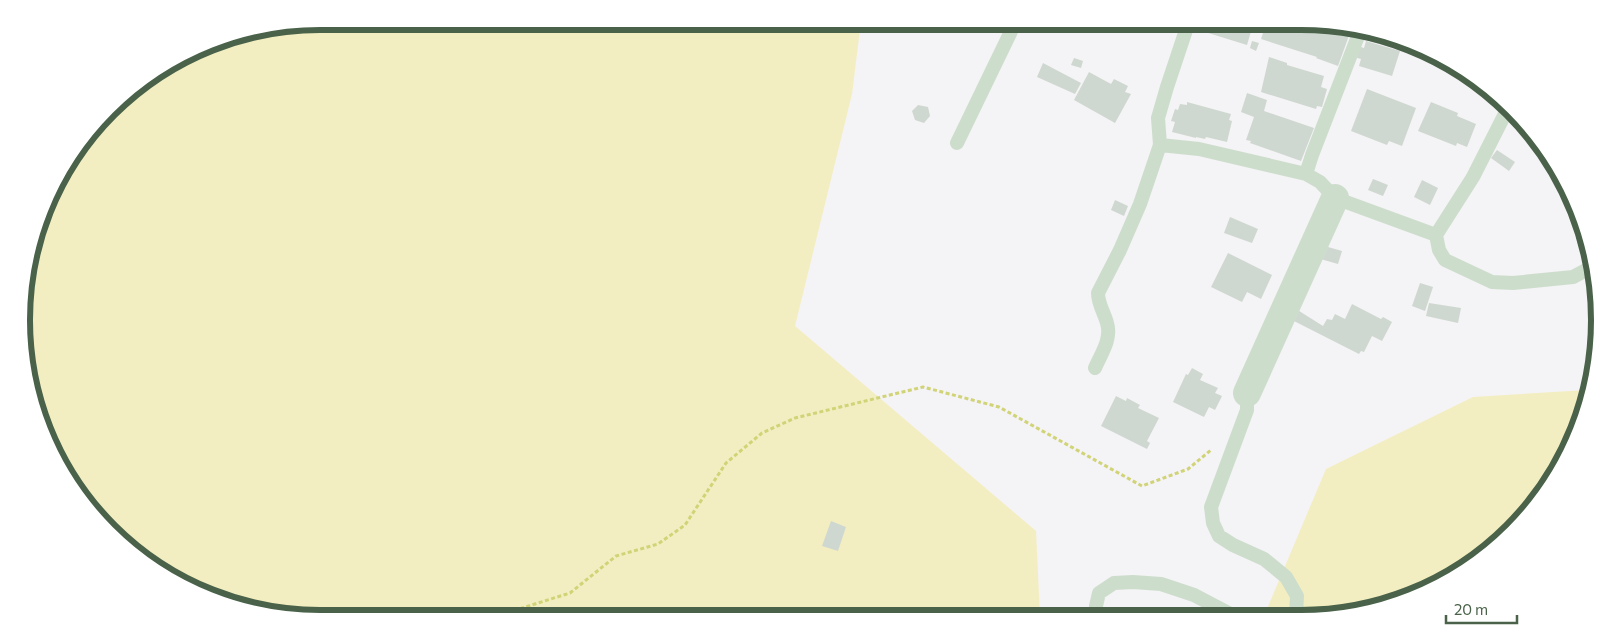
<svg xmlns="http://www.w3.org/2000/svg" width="1621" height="640" font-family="Commissioner,sans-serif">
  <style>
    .green { fill: #f3eec1 }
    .building { fill: #cfd8d0 }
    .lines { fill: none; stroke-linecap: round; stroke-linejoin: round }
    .path { stroke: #d1d377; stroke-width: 3; stroke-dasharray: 4 2.5; stroke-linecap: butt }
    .lane { stroke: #cdddcc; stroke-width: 14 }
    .street { stroke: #cdddcc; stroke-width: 28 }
    .rim { fill: none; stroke: #496249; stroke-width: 6 }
  </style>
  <rect width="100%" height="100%" fill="#f4f3f5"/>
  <path class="green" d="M 320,21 L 861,21 L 852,94 L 795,326 L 1036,531 L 1040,617 L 320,619 L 224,603 L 138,557 L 61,470 L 27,378 L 24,281 L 61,171 L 123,95 L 224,37 Z
    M 1587,390 L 1584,416 L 1550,486 L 1498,545 L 1416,596 L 1340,616 L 1264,616 L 1326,469 L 1473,397 Z"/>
  <path class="building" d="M 1208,21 L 1254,21 L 1247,45 L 1205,32 Z
    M 1278,21 L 1290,22 L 1286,32 L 1291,33 L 1295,21 L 1322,25 L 1331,28 L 1330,30 L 1338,33 L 1340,28 L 1351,30 L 1338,66 L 1316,58 L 1317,57 L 1261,39 L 1266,24 L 1276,27 Z
    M 1252,41 L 1259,43 L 1256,51 L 1250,48 Z
    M 1366,41 L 1400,51 L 1392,76 L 1359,66 L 1361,59 L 1354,57 L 1358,46 L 1364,48 Z
    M 1269,57 L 1287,63 L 1287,65 L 1324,76 L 1321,87 L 1327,89 L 1322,107 L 1317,106 L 1316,109 L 1261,92 Z
    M 1074,58 L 1083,61 L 1081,68 L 1071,65 Z
    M 1043,63 L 1081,83 L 1075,94 L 1037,77 Z
    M 1089,72 L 1111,84 L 1114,79 L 1128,86 L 1125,92 L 1131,94 L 1115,123 L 1074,100 Z
    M 1367,89 L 1416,108 L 1402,146 L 1389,141 L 1387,145 L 1351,131 Z
    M 1247,93 L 1267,100 L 1264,111 L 1314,128 L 1301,161 L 1250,143 L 1251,141 L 1246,140 L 1254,117 L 1241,112 Z
    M 1187,102 L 1231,114 L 1229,120 L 1232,121 L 1227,142 L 1206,137 L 1205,139 L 1196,137 L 1196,138 L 1172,132 L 1175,122 L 1171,121 L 1175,109 L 1178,110 L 1180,104 L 1187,105 Z
    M 1431,102 L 1458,113 L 1457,116 L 1476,124 L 1467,147 L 1457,143 L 1456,146 L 1418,131 Z
    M 918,105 L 928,107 L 930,116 L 924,123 L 915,120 L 912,111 Z
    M 1497,150 L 1515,162 L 1509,171 L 1491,158 Z
    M 1373,179 L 1388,185 L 1383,196 L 1368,190 Z
    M 1422,180 L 1438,188 L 1430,205 L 1414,197 Z
    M 1115,200 L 1128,206 L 1124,216 L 1111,210 Z
    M 1230,217 L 1258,229 L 1252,243 L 1224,233 Z
    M 1321,245 L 1342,251 L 1338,264 L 1317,258 Z
    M 1228,253 L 1272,275 L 1261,299 L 1247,292 L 1242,302 L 1211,287 Z
    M 1420,283 L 1433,287 L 1425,311 L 1412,306 Z
    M 1429,303 L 1461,308 L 1458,323 L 1426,316 Z
    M 1352,304 L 1381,319 L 1383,317 L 1392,322 L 1382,341 L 1372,336 L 1364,352 L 1361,351 L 1359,354 L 1290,319 L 1296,309 L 1323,326 L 1327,319 L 1332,320 L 1335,314 L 1345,319 Z
    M 1192,368 L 1203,374 L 1200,380 L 1218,388 L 1215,393 L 1222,396 L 1215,410 L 1209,407 L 1204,417 L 1173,402 L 1186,374 L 1188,375 Z
    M 1116,396 L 1126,401 L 1127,398 L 1140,405 L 1138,408 L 1159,418 L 1147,441 L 1150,443 L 1147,449 L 1101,426 Z
    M 831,521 L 846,527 L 838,551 L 822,546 Z"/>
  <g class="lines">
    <path class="path" d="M 496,618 L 506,613 L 570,593 L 616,556 L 658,544 L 685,525 L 726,463 L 762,433 L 795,418 L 923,387 L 999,407 L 1142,486 L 1188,469 L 1211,450"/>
    <path class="lane" d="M 957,143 L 1016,21
      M 1160,145 L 1199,149 L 1306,174 L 1320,182 L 1335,198 L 1436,235 L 1473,177 L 1508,108
      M 1306,174 L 1312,155 L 1360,31
      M 1436,235 L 1439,250 L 1445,260 L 1492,282 L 1513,283 L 1573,277 L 1590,268
      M 1095,368 C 1101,354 1112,339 1107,323 C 1104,312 1098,304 1098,293 L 1120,250 L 1140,204 L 1160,145 L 1158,118 L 1167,87 L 1189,21
      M 1247,393 L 1247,410 L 1211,507 L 1213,523 L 1219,536 L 1233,545 L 1264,559 L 1286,577 L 1297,596 L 1296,616
      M 1096,617 L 1096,606 L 1099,593 L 1114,583 L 1133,582 L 1161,584 L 1194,595 L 1234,616"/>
    <path class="street" d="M 1247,393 L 1335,198"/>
  </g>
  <path d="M0 0H1621V640H0ZM320 30H1301A290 290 0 0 1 1591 320V320A290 290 0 0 1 1301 610H320A290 290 0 0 1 30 320V320A290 290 0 0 1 320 30Z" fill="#fff" fill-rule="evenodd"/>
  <path class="rim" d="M320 30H1301A290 290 0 0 1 1591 320V320A290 290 0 0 1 1301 610H320A290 290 0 0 1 30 320V320A290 290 0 0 1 320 30Z"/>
  <path d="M1446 615v8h71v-8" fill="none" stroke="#496249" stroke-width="2.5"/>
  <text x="1454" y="615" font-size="15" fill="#496249" stroke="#ffffff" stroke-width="4" paint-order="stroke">20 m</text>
</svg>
